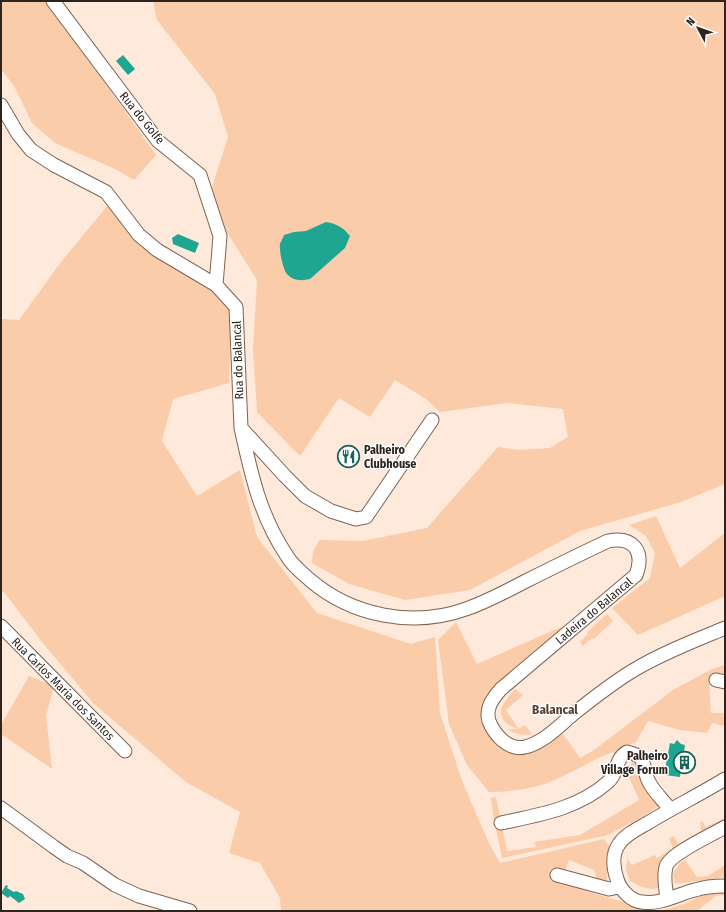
<svg xmlns="http://www.w3.org/2000/svg" width="726" height="912" font-family="'Fira Sans Condensed',sans-serif">
  <style>
    .green { fill: #facca9 }
    .water { fill: #1ea692 }
    .lines { fill: none; stroke-linecap: round; stroke-linejoin: round }
    .minor-casing { stroke: #7b6454; stroke-width: 15 }
    .minor { stroke: #fff; stroke-width: 13 }
    .labels { text-anchor: middle; dominant-baseline: central; stroke-width: 3; stroke-linejoin: round; paint-order: stroke }
    .street-label { font-size: 12px; fill: #2d241d; stroke: #fff }
    .poi-label { font-size: 12px; font-weight: bold; fill: #2d241d; stroke: #fff; text-anchor: start }
    .neighbourhood-label { font-size: 13px; font-weight: bold; fill: #554131; stroke: #fff }
  </style>
  <rect width="100%" height="100%" fill="#fee9da"/>
  <path class="green" d="M 1,1 L 47,1 L 156,155 L 134,180 L 115,169 L 55,143 L 32,123 L 14,86 L 1,69 Z
    M 153,1 L 725,1 L 725,484 L 681,502 L 580,531 L 470,590 L 405,600 L 349,584 L 312,563 L 313,552 L 319,540 L 363,541 L 427,528 L 498,447 L 518,450 L 550,448 L 568,437 L 563,409 L 507,403 L 440,412 L 426,399 L 395,380 L 370,417 L 339,398 L 300,456 L 257,412 L 253,350 L 257,280 L 223,226 L 211,190 L 228,137 L 215,94 L 157,20 Z
    M 108,205 L 132,237 L 148,251 L 212,284 L 231,305 L 229,383 L 173,399 L 162,441 L 197,496 L 240,470 L 257,537 L 317,613 L 411,644 L 435,637 L 440,713 L 462,781 L 488,841 L 500,863 L 604,839 L 611,849 L 608,860 L 607,881 L 604,883 L 597,880 L 594,870 L 569,860 L 566,869 L 550,870 L 551,879 L 568,882 L 589,892 L 620,901 L 643,910 L 642,911 L 281,911 L 280,898 L 260,863 L 229,853 L 240,812 L 186,782 L 94,704 L 42,642 L 4,592 L 1,591 L 1,319 L 19,320 L 61,262 Z
    M 656,516 L 680,568 L 725,533 L 725,596 L 638,635 L 612,608 L 650,578 L 655,553 L 646,536 L 629,525 Z
    M 607,614 L 613,621 L 594,639 L 592,638 L 583,646 L 580,642 L 588,634 L 587,632 Z
    M 456,622 L 477,664 L 570,623 L 519,665 L 485,695 L 482,724 L 496,745 L 519,752 L 537,749 L 563,734 L 580,758 L 594,750 L 673,690 L 712,669 L 725,665 L 725,675 L 718,673 L 709,678 L 711,713 L 725,713 L 725,726 L 712,723 L 707,733 L 680,730 L 648,721 L 636,742 L 628,746 L 617,760 L 613,752 C 591,760 572,773 550,782 C 533,789 508,792 489,792 L 467,765 L 449,724 L 438,640 Z
    M 29,676 L 54,686 L 46,716 L 52,769 L 1,734 L 1,725 Z
    M 515,689 L 523,695 L 506,710 L 518,728 C 506,727 497,716 503,705 C 506,699 511,694 515,689 Z
    M 525,725 L 532,734 C 522,736 517,734 508,730 L 520,728 Z
    M 637,758 L 661,804 L 644,816 L 608,835 L 502,858 L 494,820 L 491,798 L 496,797 L 507,851 L 536,847 L 534,842 L 580,835 L 639,800 L 629,777 L 632,761 Z
    M 725,818 L 725,824 L 683,849 L 660,887 C 650,892 639,886 630,881 L 626,870 L 628,852 L 628,860 L 632,865 L 655,855 L 657,858 L 673,848 L 669,838 L 674,836 L 678,844 L 698,835 L 701,831 L 700,823 L 702,821 L 706,827 Z
    M 685,860 L 697,877 L 708,876 L 725,865 L 725,877 L 675,884 L 673,874 L 680,863 Z
    M 725,892 L 725,895 L 716,896 L 697,911 L 660,911 L 684,904 L 701,896 Z"/>
  <path class="water" d="M 123,55 L 135,69 L 128,75 L 116,61 Z
    M 326,222 C 337,224 343,227 350,236 L 345,248 L 310,279 C 302,281 293,281 287,274 C 283,270 279,250 280,244 C 281,241 283,238 284,235 L 294,232 L 306,231 Z
    M 178,234 L 199,243 L 195,253 L 173,244 L 172,238 Z
    M 677,740 L 681,744 L 685,745 L 680,777 L 664,775 L 670,743 L 674,744 Z
    M 6,885 L 8,886 L 7,888 L 14,892 L 16,891 L 23,894 L 25,899 L 19,903 L 10,896 L 8,898 L 1,893 Z"/>
  <g class="lines">
    <defs>
      <path id="minor" d="M 53,1 L 158,141 L 200,175 L 220,236 L 216,285
        M 1,105 L 18,134 L 31,150 L 54,165 L 106,192 L 139,235 L 157,250 L 216,285 L 236,307 L 241,428 L 285,476 L 305,496 L 331,511 L 356,519 L 366,517 L 432,420
        M 241,428 C 251,474 260,516 287,556 C 292,565 302,573 310,580 C 352,616 413,628 466,609 C 486,602 505,592 524,582 C 552,568 580,554 608,541 C 633,536 645,551 636,575 L 501,689 C 493,698 485,708 489,721 C 494,734 508,751 525,747 C 543,743 559,726 572,715 C 592,699 612,683 634,670 C 662,653 694,641 725,628
        M 1,626 L 125,751
        M 716,680 L 725,682
        M 725,779 C 699,795 672,808 646,824 C 637,829 625,835 619,844 C 612,854 613,867 617,879 C 620,889 630,901 642,902 C 660,905 678,894 695,890 C 704,887 715,886 725,886
        M 1,808 L 54,847 L 67,856 L 83,863 L 115,885 L 139,896 L 190,911
        M 501,823 C 538,815 578,809 608,782 C 619,772 614,760 627,752 C 632,753 637,754 641,758 C 645,765 645,775 649,782 C 654,792 663,800 670,809
        M 557,875 L 609,889 L 619,887
        M 667,899 C 666,888 663,878 666,867 C 669,854 712,835 725,827"/>
    </defs>
    <use href="#minor" class="minor-casing"/>
    <use href="#minor" class="minor"/>
  </g>
  <defs>
    <symbol id="restaurant-ring" viewBox="-11 -11 22 22"><circle r="9.5" fill="#fff" stroke="#1b6358" stroke-width="1.5"/><path d="M-5-6h1v4h1v-4h1v4h1v-4h1v5L-1.5 .5V6h-2V.5L-5-1ZM5-6V6H3V1.5H1.5Q1.5-4 5-6Z" fill="#1b6358"/></symbol>
    <symbol id="building-ring" viewBox="-11 -11 22 22"><circle r="9.5" fill="#fff" stroke="#1b6358" stroke-width="1.5"/><path d="M-4-6H4V6H1V3H-1V6H-4ZM-2.5-4.3h1.7v1.8h-1.7ZM.8-4.3h1.7v1.8H.8ZM-2.5-1h1.7V.8h-1.7ZM.8-1h1.7V.8H.8Z" fill="#1b6358"/></symbol>
  </defs>
  <g fill-rule="evenodd">
    <use href="#restaurant-ring" x="336" y="444" width="25" height="25"/>
    <use href="#building-ring" x="672" y="750" width="25" height="25"/>
  </g>
  <g class="labels">
    <g class="street-label">
      <text transform="translate(142 118) rotate(51)">Rua do Golfe</text>
      <text transform="translate(238 360) rotate(-92)">Rua do Balancal</text>
      <text transform="translate(594 611) rotate(-40)">Ladeira do Balancal</text>
      <text transform="translate(63 689) rotate(45)">Rua Carlos Maria dos Santos</text>
    </g>
    <g class="poi-label">
      <text x="364" y="450">Palheiro<tspan x="364" dy="14">Clubhouse</tspan></text>
      <text x="668" y="756" text-anchor="end">Palheiro<tspan x="668" dy="14">Village Forum</tspan></text>
    </g>
    <g class="neighbourhood-label">
      <text x="555" y="709">Balancal</text>
    </g>
  </g>
  <rect width="726" height="912" fill="none" stroke="#2d241d" stroke-width="4"/>
  <g transform="translate(698 28) rotate(311)" stroke="#ffffff" stroke-width="3" paint-order="stroke">
  <path d="M0-3L7 15L0 10L-7 15Z" fill="#2d241d"/>
  <text y="-6" font-size="11" font-weight="bold" text-anchor="middle" fill="#2d241d">N</text>
  </g>
</svg>
